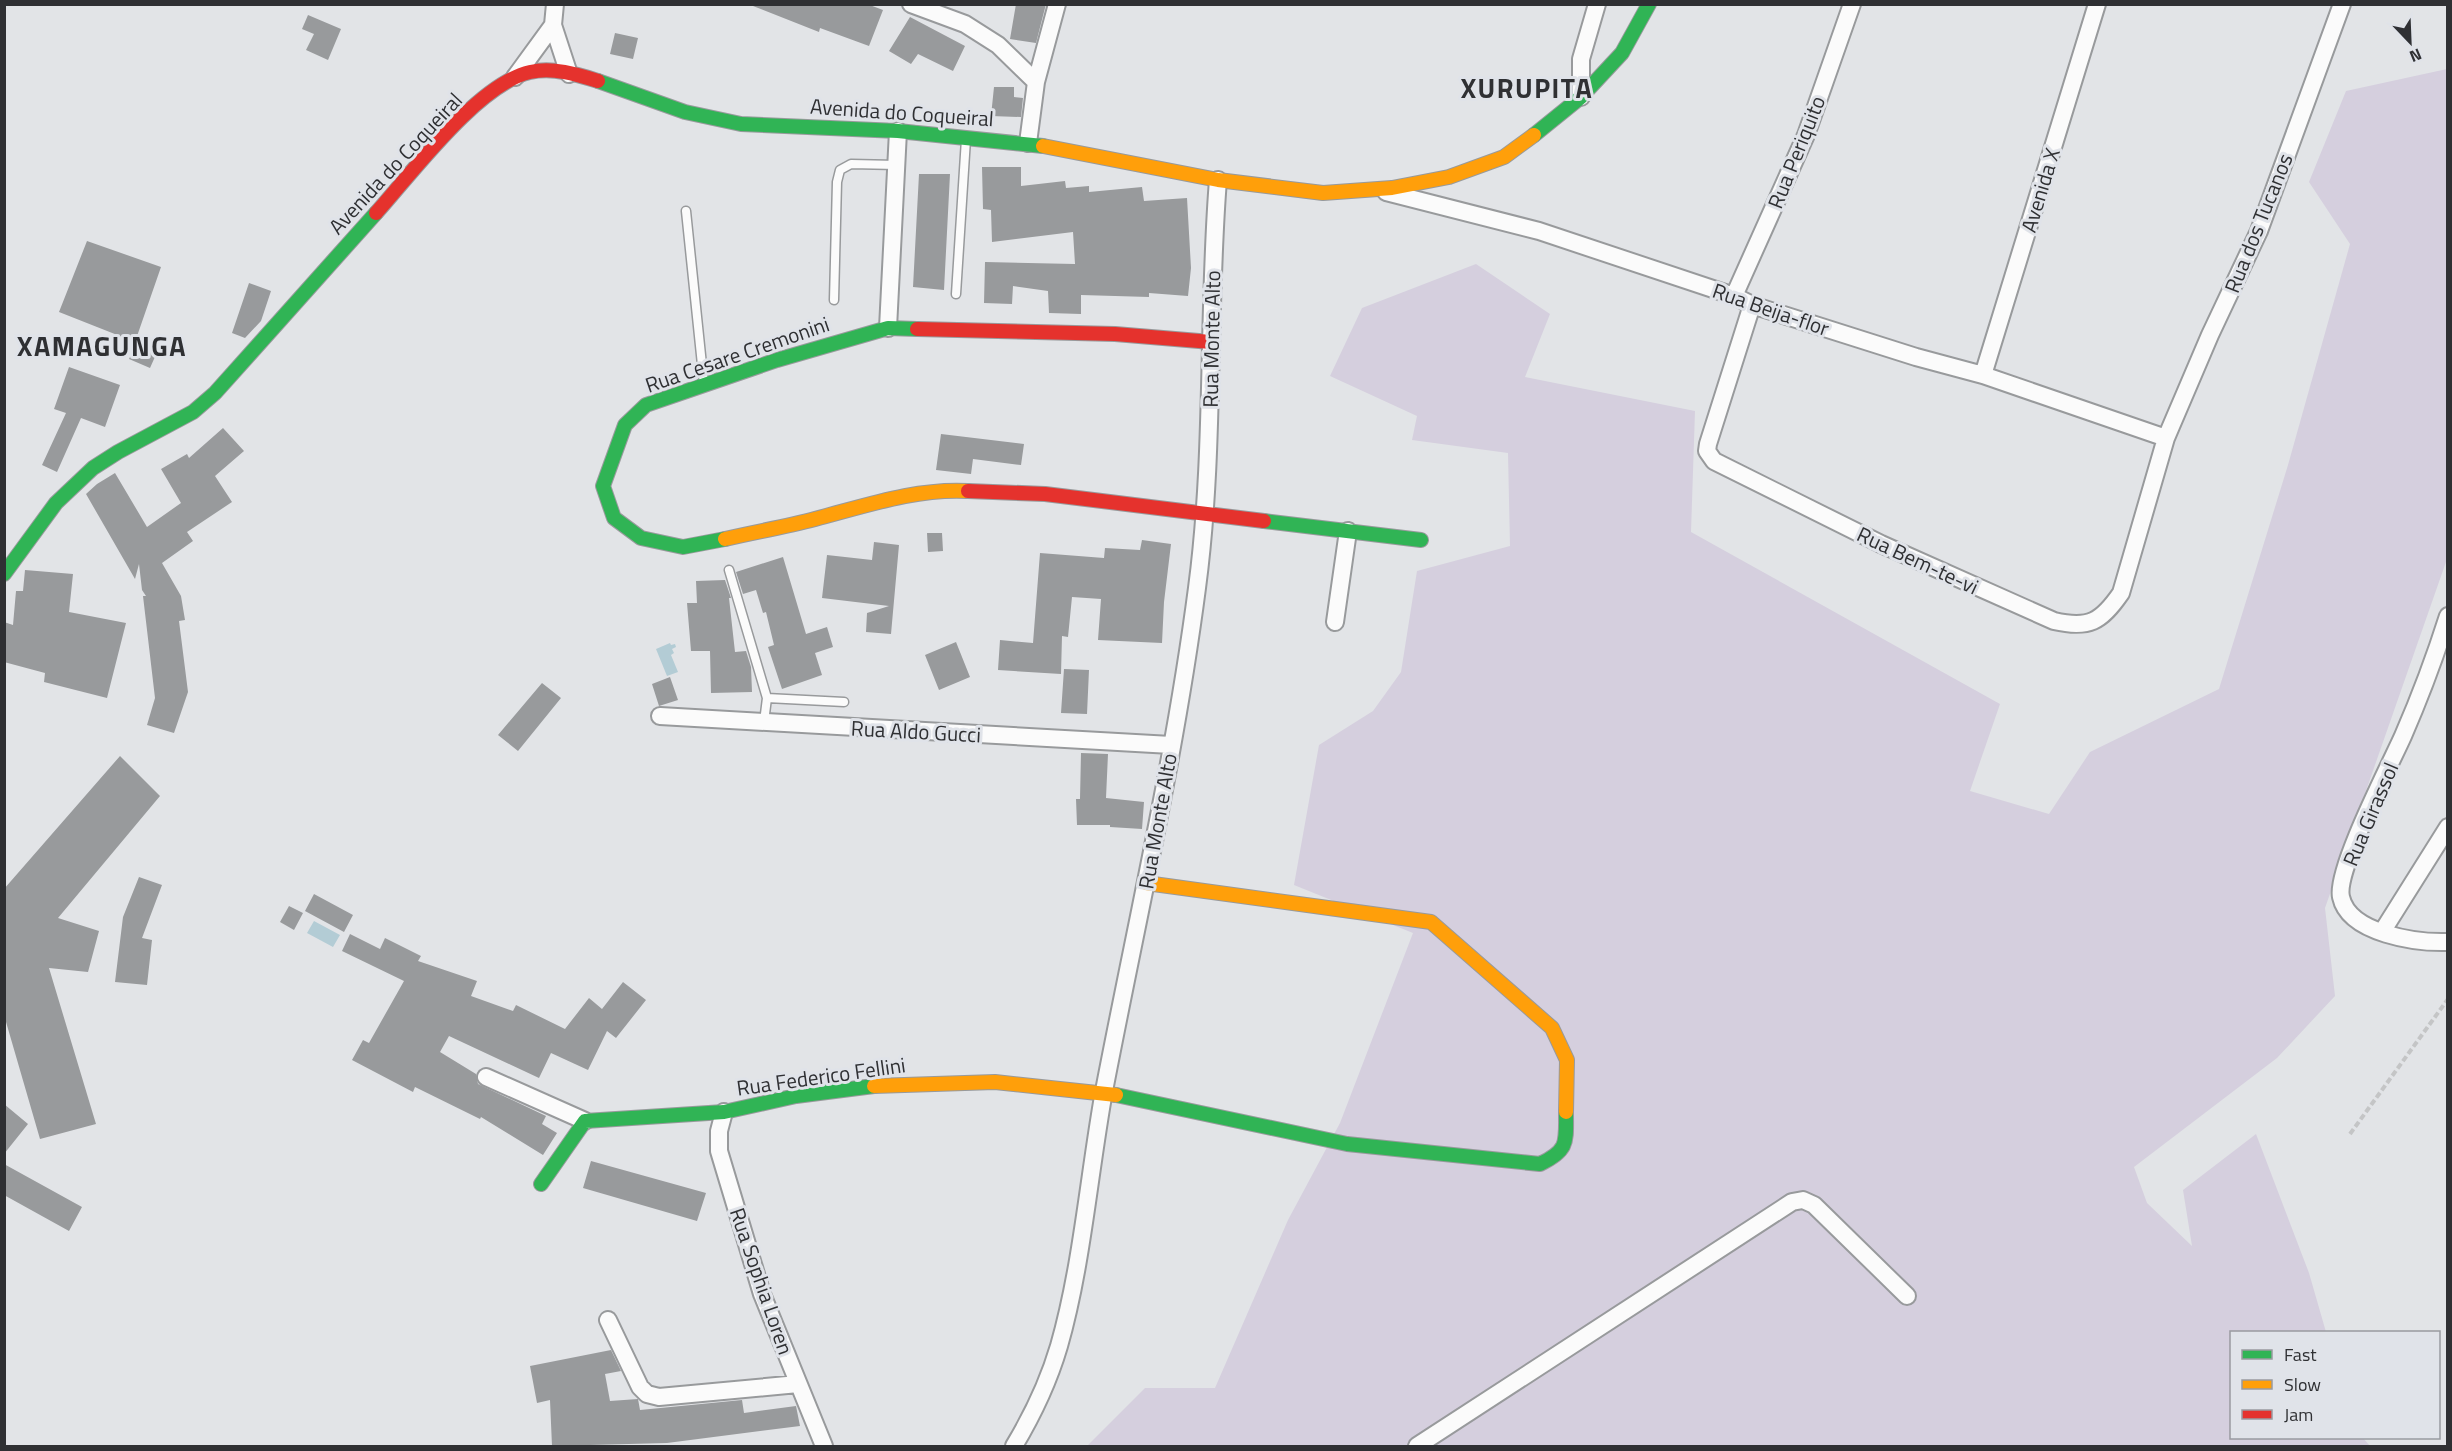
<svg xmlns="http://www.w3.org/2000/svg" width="2452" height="1451" font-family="'Titillium Web',sans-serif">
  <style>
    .green { fill: #d5cfde }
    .water { fill: #b3ccd5 }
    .building { fill: #989a9c }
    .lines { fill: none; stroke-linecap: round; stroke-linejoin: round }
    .lane-casing { stroke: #989a9c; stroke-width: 11 }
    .street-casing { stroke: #989a9c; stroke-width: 20 }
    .fast-casing { stroke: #989a9c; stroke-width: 16 }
    .slow-casing { stroke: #989a9c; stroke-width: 16 }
    .jam-casing { stroke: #989a9c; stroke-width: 16 }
    .path { stroke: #c4c5c6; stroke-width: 4; stroke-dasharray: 6 3; stroke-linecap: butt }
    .lane { stroke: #fbfbfb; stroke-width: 8 }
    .street { stroke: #fbfbfb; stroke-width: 16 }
    .fast { stroke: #30b455; stroke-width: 14 }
    .slow { stroke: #ff9f0a; stroke-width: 14 }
    .jam { stroke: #e5322d; stroke-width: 14 }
    .labels { text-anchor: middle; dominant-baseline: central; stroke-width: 6; stroke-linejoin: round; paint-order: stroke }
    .street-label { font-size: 21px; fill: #2f3033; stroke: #e0e3e9 }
    .district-label { font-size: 27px; font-weight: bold; letter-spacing: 1.5px; fill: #2f3033; stroke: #e0e3e9 }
  </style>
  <rect width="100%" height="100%" fill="#e2e4e7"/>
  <path class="green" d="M 2447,69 L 2447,559 L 2325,908 L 2335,996 L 2277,1058 L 2134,1167 L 2147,1203 L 2192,1246 L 2183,1190 L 2256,1134 L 2309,1273 L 2326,1332 L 2232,1332 L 2232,1438 L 2363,1438 L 2370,1446 L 1087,1446 L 1145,1388 L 1215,1388 L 1288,1220 L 1340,1123 L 1413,933 L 1294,885 L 1319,745 L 1373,711 L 1401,672 L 1417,571 L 1510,546 L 1508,453 L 1412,440 L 1417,416 L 1330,376 L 1362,308 L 1476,264 L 1550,314 L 1525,377 L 1695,411 L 1691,532 L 2000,704 L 1970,791 L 2049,814 L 2090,752 L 2219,689 L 2288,465 L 2350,244 L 2309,182 L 2346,91 Z"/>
  <path class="water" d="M 670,643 L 671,645 L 675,644 L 676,647 L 672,649 L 674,653 L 671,655 L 678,672 L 667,676 L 656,649 Z
    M 314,921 L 340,935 L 333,947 L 307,933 Z"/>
  <path class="building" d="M 753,4 L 867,4 L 883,10 L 869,46 L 820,28 L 819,32 L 753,6 Z
    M 1016,4 L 1046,4 L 1036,43 L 1010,39 Z
    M 308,15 L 341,29 L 328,60 L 306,50 L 314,34 L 302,29 Z
    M 910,17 L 965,46 L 953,71 L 918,54 L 911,64 L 889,51 Z
    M 615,33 L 638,38 L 633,59 L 610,54 Z
    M 994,87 L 1014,87 L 1014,97 L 1023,98 L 1021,117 L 991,116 Z
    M 982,167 L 1021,167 L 1021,186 L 1065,181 L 1066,188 L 1089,186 L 1089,192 L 1142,187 L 1144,201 L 1187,198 L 1191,268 L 1188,296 L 1149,293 L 1149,297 L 1081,295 L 1081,314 L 1049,313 L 1048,291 L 1013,286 L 1012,304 L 984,303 L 985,262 L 1075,264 L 1073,232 L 992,242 L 991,210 L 983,209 Z
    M 919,174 L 950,174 L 944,290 L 913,287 Z
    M 87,241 L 161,267 L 135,342 L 59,312 Z
    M 249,283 L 271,291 L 261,321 L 245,338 L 232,333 Z
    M 138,341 L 158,350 L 150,368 L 129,359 Z
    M 69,367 L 120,385 L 105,427 L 81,418 L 57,472 L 42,465 L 66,413 L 54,409 Z
    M 223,428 L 244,451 L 215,476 L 232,502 L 187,532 L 193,541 L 162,563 L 181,596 L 185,620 L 179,621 L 188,692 L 174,733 L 147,725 L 155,698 L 143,596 L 146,596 L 142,590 L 139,564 L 135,579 L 86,494 L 97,484 L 115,473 L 147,527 L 181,503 L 161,469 L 187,454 L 189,458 Z
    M 941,434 L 1024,444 L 1021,465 L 973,459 L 971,474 L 936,470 Z
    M 927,533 L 942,533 L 943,551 L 928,552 Z
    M 1142,540 L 1171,544 L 1164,602 L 1162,643 L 1098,640 L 1101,599 L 1072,597 L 1068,637 L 1062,636 L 1061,674 L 998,670 L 1000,640 L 1033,643 L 1040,553 L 1104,558 L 1105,548 L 1140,550 Z
    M 874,542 L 899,545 L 891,634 L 866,632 L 867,613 L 889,606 L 822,598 L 827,555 L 872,560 Z
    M 783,557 L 806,634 L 827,627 L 833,647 L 815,653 L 822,675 L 782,689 L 768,647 L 774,645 L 766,612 L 763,613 L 756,590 L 743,594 L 736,572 Z
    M 25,570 L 73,574 L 69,612 L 126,623 L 107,698 L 44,682 L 45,673 L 4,662 L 4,622 L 13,625 L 16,591 L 23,591 Z
    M 725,580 L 731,598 L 729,598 L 735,652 L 746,651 L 751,667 L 752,692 L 711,693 L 710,651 L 691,651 L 687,603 L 697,603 L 696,581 Z
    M 956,642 L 970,677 L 939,690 L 925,655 Z
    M 1064,669 L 1089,670 L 1087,714 L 1061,713 Z
    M 670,677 L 678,700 L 659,706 L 652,684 Z
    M 542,683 L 561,698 L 518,751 L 498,735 Z
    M 1081,753 L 1108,754 L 1106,798 L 1144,802 L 1142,829 L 1110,827 L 1110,825 L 1077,825 L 1076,799 L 1080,799 Z
    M 120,756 L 160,796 L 58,918 L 99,931 L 88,972 L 49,968 L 96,1124 L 40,1139 L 4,1015 L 4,889 Z
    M 139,877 L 162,885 L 142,938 L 152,940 L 147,985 L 115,982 L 123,917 Z
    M 314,894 L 353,915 L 344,932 L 305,911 Z
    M 289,906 L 303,913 L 294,930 L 280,922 Z
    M 350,934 L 380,949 L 385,938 L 421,956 L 418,961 L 477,981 L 471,996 L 513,1011 L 516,1005 L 565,1029 L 589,998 L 602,1009 L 623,982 L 646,1000 L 616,1038 L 607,1031 L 588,1070 L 551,1053 L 539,1078 L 449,1036 L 440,1052 L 476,1074 L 478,1084 L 546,1116 L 542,1124 L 557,1133 L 543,1155 L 481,1117 L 480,1119 L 415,1087 L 413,1092 L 352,1060 L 363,1040 L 369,1043 L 404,981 L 342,951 Z
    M 4,1104 L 28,1124 L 4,1154 Z
    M 591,1161 L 706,1193 L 697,1221 L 583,1188 Z
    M 4,1164 L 82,1207 L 69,1231 L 4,1195 Z
    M 611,1350 L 621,1371 L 605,1374 L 610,1401 L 638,1399 L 640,1410 L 742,1400 L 744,1413 L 796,1406 L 800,1426 L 667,1443 L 552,1446 L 550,1400 L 537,1403 L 530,1366 Z"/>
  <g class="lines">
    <defs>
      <path id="lane" d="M 686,211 L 704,384
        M 956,294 L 966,139
        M 834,300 L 837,182 L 840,170 L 851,164 L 897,165
        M 729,570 L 767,698 L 764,722
        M 767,698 L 844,702"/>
      <path id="street" d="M 555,4 L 553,25 L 569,74
        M 911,4 L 965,24 L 998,45 L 1036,82 L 1028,143
        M 515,77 L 553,25
        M 1036,82 L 1057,4
        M 1581,97 L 1581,59 L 1597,4
        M 1386,192 L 1539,231 L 1734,296 L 1752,305 L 1916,357 L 1983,375 L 2166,438
        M 1734,296 L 1806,135 L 1852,4
        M 1752,305 L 1708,444 L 1707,451 L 1714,461 L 1881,544 L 2054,621 C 2089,629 2101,622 2121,593 L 2166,438 L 2210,335 L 2259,231 L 2342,4
        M 888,328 L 898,131
        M 1983,375 L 2097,4
        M 2448,616 C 2435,657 2420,697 2403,736 C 2390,765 2335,871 2341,897 C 2349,934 2417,943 2448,942
        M 1335,622 L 1348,531
        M 660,716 L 1171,745
        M 2382,932 L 2448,827
        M 486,1077 L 585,1121
        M 724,1112 L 719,1131 L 719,1151 L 762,1294 L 824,1446
        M 608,1320 L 640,1387 L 647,1394 L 659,1397 L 798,1384
        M 1014,1446 C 1032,1416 1049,1380 1059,1346 C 1082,1266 1089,1174 1104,1091 C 1136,924 1175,757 1197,588 C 1215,453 1207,316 1218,180
        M 1417,1446 L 1792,1202 L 1803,1200 L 1814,1205 L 1907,1296"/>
      <path id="fast" d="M 598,81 L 685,112 L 741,124 L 898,131 L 1043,146
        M 1534,135 L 1581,97 L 1622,53 L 1649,4
        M 1264,521 L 1421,540
        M 725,539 L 683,547 L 641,538 L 614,518 L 603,486 L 625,425 L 646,405 L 777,360 L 888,328 L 917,329
        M 4,574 L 56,503 L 93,468 L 118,452 L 193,412 L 215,393 L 376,213
        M 1116,1095 L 1347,1144 L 1540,1164 C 1569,1150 1566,1142 1566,1112
        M 541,1184 L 585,1121 L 724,1112 L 796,1096 L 874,1086"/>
      <path id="slow" d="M 1043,146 L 1218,180 L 1323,193 L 1392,188 L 1449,177 L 1504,157 L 1534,135
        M 725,539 C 755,532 785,527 815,519 C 865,506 916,488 968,491
        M 1146,883 L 1431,922 L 1552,1028 L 1567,1060 L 1566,1112
        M 874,1086 L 995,1082 L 1116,1095"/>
      <path id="jam" d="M 376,213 C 412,173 478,84 530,72 C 553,67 576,74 598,81
        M 917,329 L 1115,334 L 1211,342
        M 968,491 L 1045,494 L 1264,521"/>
    </defs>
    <use href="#lane" class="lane-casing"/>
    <use href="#street" class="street-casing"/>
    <use href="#fast" class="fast-casing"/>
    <use href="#slow" class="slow-casing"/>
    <use href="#jam" class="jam-casing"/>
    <path class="path" d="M 2350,1134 L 2448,999"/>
    <use href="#lane" class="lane"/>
    <use href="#street" class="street"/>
    <use href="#fast" class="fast"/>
    <use href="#slow" class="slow"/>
    <use href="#jam" class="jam"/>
  </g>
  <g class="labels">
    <g class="street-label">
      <text transform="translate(902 112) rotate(4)">Avenida do Coqueiral</text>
      <text transform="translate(1796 152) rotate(-68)">Rua Periquito</text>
      <text transform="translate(395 163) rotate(-47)">Avenida do Coqueiral</text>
      <text transform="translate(2040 190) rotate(-73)">Avenida X</text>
      <text transform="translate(2258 223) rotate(-68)">Rua dos Tucanos</text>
      <text transform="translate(1771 309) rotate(19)">Rua Beija-flor</text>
      <text transform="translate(1211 339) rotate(-89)">Rua Monte Alto</text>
      <text transform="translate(737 354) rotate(-19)">Rua Cesare Cremonini</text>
      <text transform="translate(1918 560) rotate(25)">Rua Bem-te-vi</text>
      <text transform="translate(916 731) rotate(3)">Rua Aldo Gucci</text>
      <text transform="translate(2370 814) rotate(-67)">Rua Girassol</text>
      <text transform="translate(1157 821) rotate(-80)">Rua Monte Alto</text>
      <text transform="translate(821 1076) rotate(-8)">Rua Federico Fellini</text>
      <text transform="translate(762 1281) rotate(71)">Rua Sophia Loren</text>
    </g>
    <g class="district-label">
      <text x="1527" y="87">XURUPITA</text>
      <text x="102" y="345">XAMAGUNGA</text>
    </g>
  </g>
  <rect width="2452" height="1451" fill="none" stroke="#2f3033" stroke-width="12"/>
  <rect x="2230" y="1331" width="210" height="108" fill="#e0e3e9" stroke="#999ba0" stroke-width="1.5"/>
  <rect x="2242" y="1350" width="30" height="9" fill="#30b455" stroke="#999ba0" stroke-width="1.5"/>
  <text x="2284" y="1361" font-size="18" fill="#2f3033">Fast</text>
  <rect x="2242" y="1380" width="30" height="9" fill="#ff9f0a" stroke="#999ba0" stroke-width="1.5"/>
  <text x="2284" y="1391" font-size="18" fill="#2f3033">Slow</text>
  <rect x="2242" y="1410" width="30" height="9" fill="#e5322d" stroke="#999ba0" stroke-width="1.5"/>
  <text x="2284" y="1421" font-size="18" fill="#2f3033">Jam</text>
  <g transform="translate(2410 42) rotate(157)" stroke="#e0e3e9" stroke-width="4.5" paint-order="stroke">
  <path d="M0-4.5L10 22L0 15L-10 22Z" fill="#2f3033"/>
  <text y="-9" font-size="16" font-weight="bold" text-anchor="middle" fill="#2f3033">N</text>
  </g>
</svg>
